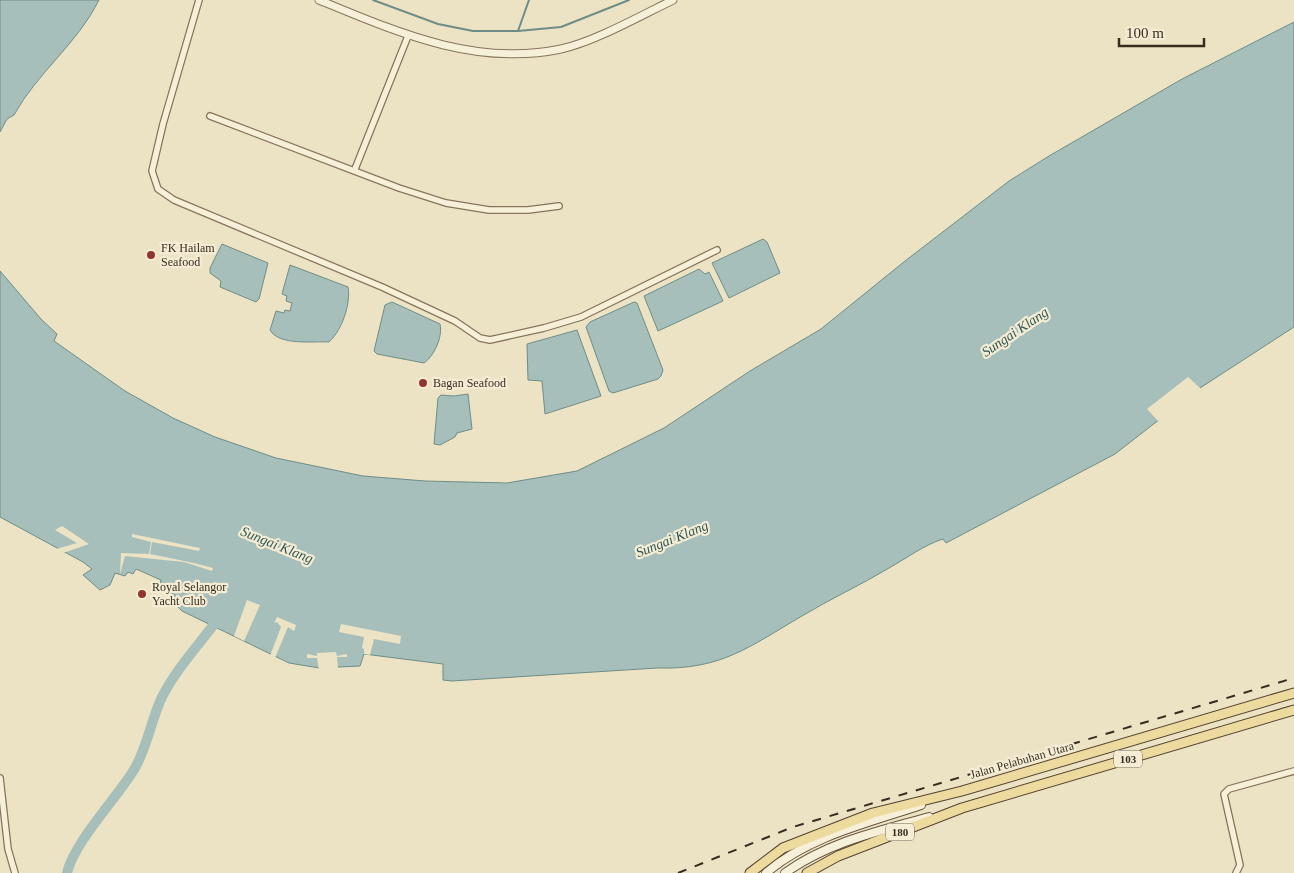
<svg xmlns="http://www.w3.org/2000/svg" width="1294" height="873" font-family="'Times New Roman',serif">
  <style>
    .water { fill: #a7bfba; stroke: #6e8d87 }
    .pier { fill: #ece3c5 }
    .lines { fill: none; stroke-linecap: round; stroke-linejoin: round }
    .stream { stroke: #6e8d87; stroke-width: 2 }
    .river { stroke: #a7bfba; stroke-width: 10 }
    .minor-casing { stroke: #86755c; stroke-width: 8 }
    .tertiary-casing { stroke: #86755c; stroke-width: 9 }
    .secondary-casing { stroke: #68563f; stroke-width: 10 }
    .primary-casing { stroke: #544330; stroke-width: 11 }
    .minor { stroke: #f7f0d8; stroke-width: 5.5 }
    .tertiary { stroke: #f7f0d8; stroke-width: 7 }
    .secondary { stroke: #f7f0d8; stroke-width: 8 }
    .primary { stroke: #edda9f; stroke-width: 9 }
    .rail { stroke: #372c1f; stroke-width: 2; stroke-dasharray: 9 9; stroke-linecap: butt }
    .poi-dot { fill: #92352f; stroke: #f4edd4; stroke-width: 2 }
    .labels { text-anchor: middle; dominant-baseline: central; stroke-width: 4.5; stroke-linejoin: round; paint-order: stroke }
    .shield { fill: #f4edd4; stroke: #706655; stroke-width: 1 }
    .shield-label { font-size: 11px; font-weight: bold; fill: #372c1f }
    .poi-label { font-size: 12px; fill: #372c1f; stroke: #f4edd4; text-anchor: start }
    .street-label { font-size: 12px; fill: #372c1f; stroke: #f4edd4 }
    .water-label { font-size: 14px; font-style: italic; fill: #2f5656; stroke: #f4edd4 }
  </style>
  <rect width="100%" height="100%" fill="#ece3c5"/>
  <path class="water" d="M 0,0 L 99,0 C 78,43 37,73 14,115 L 7,119 L 0,132 Z
    M 1294,22 L 1294,327 L 1200,388 L 1115,454 L 946,543 L 943,539 C 924,545 907,558 889,568 C 861,585 830,599 802,616 C 749,647 721,670 657,668 L 452,681 L 443,680 L 443,664 L 364,654 L 360,666 L 319,668 L 289,663 L 182,611 L 173,602 L 175,595 L 169,592 L 171,588 L 160,584 L 161,580 L 136,569 L 133,574 L 128,572 L 125,576 L 115,573 L 110,585 L 100,590 L 83,575 L 92,569 L 83,562 L 0,517 L 0,271 L 41,319 L 57,334 L 54,341 L 125,391 L 173,418 L 215,437 L 276,458 L 363,476 L 425,481 L 507,483 L 577,471 L 664,428 L 750,371 L 821,329 L 905,261 L 1009,181 L 1049,156 L 1182,79 Z
    M 763,239 L 767,242 L 780,273 L 729,298 L 712,263 Z
    M 222,244 L 268,263 L 259,299 L 256,302 L 220,287 L 221,281 L 210,273 L 210,268 Z
    M 290,265 L 348,287 C 351,304 342,330 329,342 C 313,341 279,346 270,330 L 276,311 L 284,313 L 285,310 L 290,311 L 292,303 L 286,301 L 287,296 L 282,294 Z
    M 699,269 L 705,274 L 709,272 L 723,301 L 658,331 L 644,296 Z
    M 392,302 L 440,324 C 443,337 434,356 424,363 L 377,354 L 374,351 L 385,305 Z
    M 634,302 L 637,303 L 663,370 L 661,376 L 658,379 L 613,393 L 609,391 L 586,327 L 590,322 Z
    M 577,330 L 601,396 L 545,414 L 542,381 L 528,380 L 527,344 Z
    M 468,394 L 472,429 L 457,433 L 455,437 L 440,445 L 434,444 L 438,398 L 441,395 L 454,396 Z"/>
  <path class="pier" d="M 1188,377 L 1200,388 L 1201,391 L 1159,422 L 1147,409 Z
    M 62,526 L 89,544 L 60,554 L 53,550 L 77,543 L 55,530 Z
    M 132,534 L 200,548 L 199,551 L 152,542 L 150,554 L 194,563 L 213,568 L 212,571 L 184,562 L 125,556 L 120,574 L 121,553 L 149,554 L 151,542 L 132,537 Z
    M 247,600 L 260,605 L 244,641 L 234,636 Z
    M 277,617 L 296,625 L 294,631 L 288,627 L 275,658 L 270,656 L 281,627 L 277,622 L 274,623 Z
    M 341,624 L 401,636 L 400,644 L 374,639 L 370,655 L 364,654 L 364,649 L 362,648 L 364,637 L 339,632 Z
    M 336,652 L 337,656 L 347,654 L 347,657 L 337,657 L 338,668 L 327,668 L 326,671 L 319,671 L 317,658 L 307,658 L 307,654 L 317,656 L 317,653 Z"/>
  <g class="lines">
    <path class="stream" d="M 373,0 L 438,24 L 473,31 L 518,31 L 561,27 L 629,0
      M 518,31 L 529,0"/>
    <path class="river" d="M 67,873 C 74,842 118,797 135,768 C 148,745 151,720 162,697 C 177,667 201,643 220,616"/>
    <defs>
      <path id="minor" d="M 199,0 L 163,124 L 152,171 L 158,189 L 174,200 L 382,287 L 455,321 L 480,338 L 490,340 L 544,328 L 581,317 L 717,250
        M 210,116 L 399,188 L 446,203 L 489,210 L 528,210 L 559,206
        M 355,169 L 408,36
        M 0,778 L 8,849 L 15,873
        M 1236,873 L 1240,865 L 1224,794 L 1229,789 L 1294,771"/>
      <path id="tertiary" d="M 319,0 C 397,32 475,67 561,49 C 594,42 642,15 673,0"/>
      <path id="secondary" d="M 766,873 C 809,836 868,823 921,805
        M 785,873 C 828,842 879,831 929,817"/>
      <path id="primary" d="M 750,873 L 783,848 L 873,813 L 962,791 L 1294,693
        M 807,873 L 838,856 L 962,808 L 1294,710"/>
    </defs>
    <use href="#minor" class="minor-casing"/>
    <use href="#tertiary" class="tertiary-casing"/>
    <use href="#secondary" class="secondary-casing"/>
    <use href="#primary" class="primary-casing"/>
    <use href="#minor" class="minor"/>
    <use href="#tertiary" class="tertiary"/>
    <use href="#secondary" class="secondary"/>
    <use href="#primary" class="primary"/>
    <path class="rail" d="M 678,873 L 793,827 L 1294,678"/>
  </g>
  <g class="poi-dot">
    <circle cx="151" cy="255" r="5"/>
    <circle cx="423" cy="383" r="5"/>
    <circle cx="142" cy="594" r="5"/>
  </g>
  <g class="labels">
    <g class="shield">
      <rect x="1114" y="750.5" width="28" height="17" rx="4"/>
      <rect x="886" y="823.5" width="28" height="17" rx="4"/>
    </g>
    <g class="shield-label">
      <text x="1128" y="759">103</text>
      <text x="900" y="832">180</text>
    </g>
    <g class="poi-label">
      <text x="161" y="248">FK Hailam<tspan x="161" dy="14">Seafood</tspan></text>
      <text x="433" y="383">Bagan Seafood</text>
      <text x="152" y="587">Royal Selangor<tspan x="152" dy="14">Yacht Club</tspan></text>
    </g>
    <g class="street-label">
      <text transform="translate(1022 760) rotate(-16)">Jalan Pelabuhan Utara</text>
    </g>
    <g class="water-label">
      <text transform="translate(1015 332) rotate(-34)">Sungai Klang</text>
      <text transform="translate(672 539) rotate(-22)">Sungai Klang</text>
      <text transform="translate(277 545) rotate(22)">Sungai Klang</text>
    </g>
  </g>
  <path d="M1119 38v8h85v-8" fill="none" stroke="#372c1f" stroke-width="2.5"/>
  <text x="1126" y="38" font-size="15" fill="#372c1f" stroke="#f4edd4" stroke-width="4" paint-order="stroke">100 m</text>
</svg>
